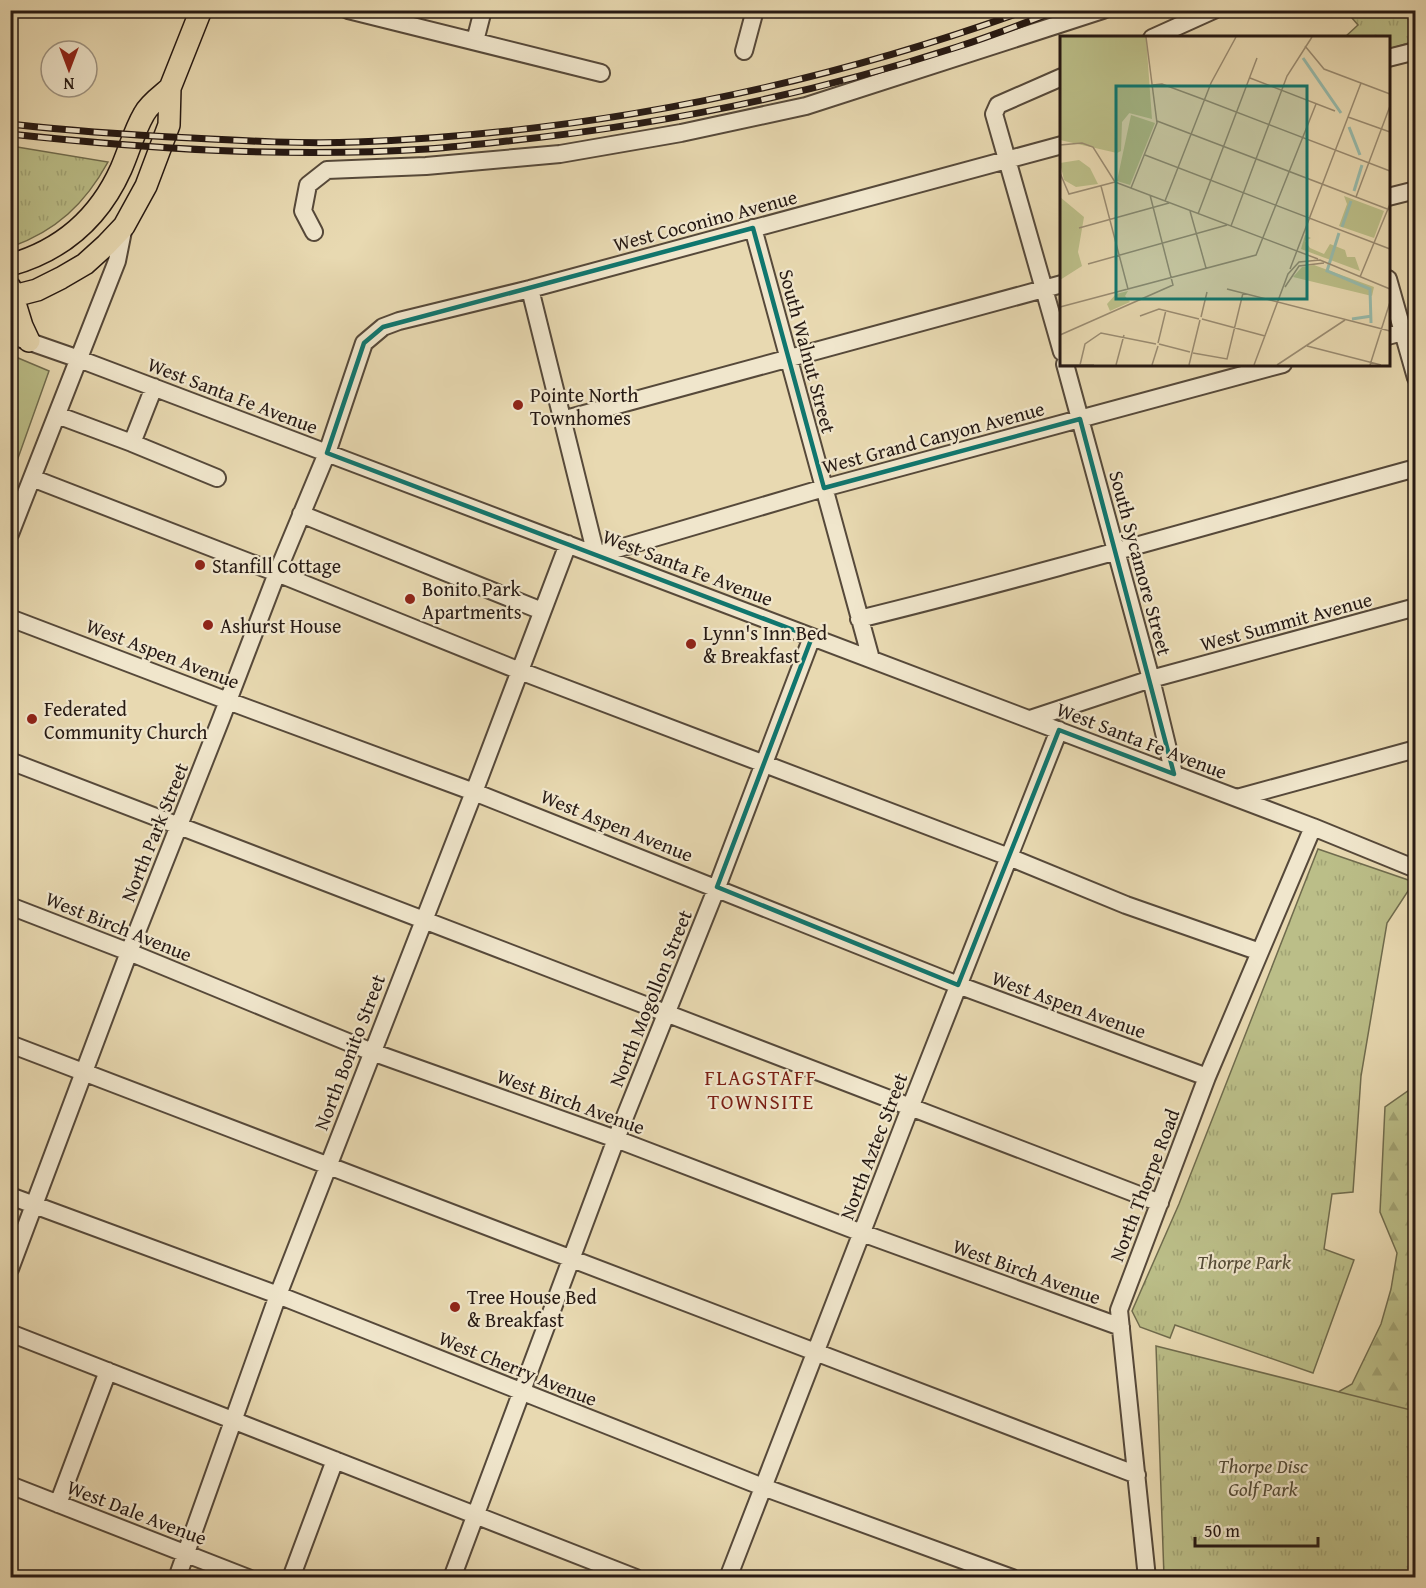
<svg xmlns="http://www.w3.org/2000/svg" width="1426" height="1588" font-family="'Gentium Book Plus',serif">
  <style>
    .green { fill: #bbbe88; stroke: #706c4e; stroke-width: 1.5 }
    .forest { fill: url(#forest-firs); stroke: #706c4e; stroke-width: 1.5 }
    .park { fill: url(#park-tufts); stroke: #706c4e; stroke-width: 1.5 }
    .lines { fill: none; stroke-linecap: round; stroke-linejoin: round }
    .minor-casing { stroke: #56493a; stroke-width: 20 }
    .major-casing { stroke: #261913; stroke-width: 24 }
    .minor { stroke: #f0e6cc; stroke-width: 16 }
    .major { stroke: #e8d9b1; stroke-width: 21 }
    .rail-casing { stroke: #261913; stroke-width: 7 }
    .rail { stroke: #f0e6cc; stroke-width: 4.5; stroke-dasharray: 14; stroke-linecap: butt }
    .marked { fill: none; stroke: #0f766e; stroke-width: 4.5; stroke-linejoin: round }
    .poi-dot { fill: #8f2418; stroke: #f0e6cc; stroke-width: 2 }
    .labels { text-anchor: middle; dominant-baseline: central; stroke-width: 4.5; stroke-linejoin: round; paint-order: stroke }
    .street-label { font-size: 20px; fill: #261913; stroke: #f0e6cc }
    .poi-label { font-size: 20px; fill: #261913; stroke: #f0e6cc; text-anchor: start }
    .park-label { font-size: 20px; font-style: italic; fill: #534b36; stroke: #f0e6cc }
    .neighbourhood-label { font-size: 21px; letter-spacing: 1.5px; fill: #7a1f14; stroke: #f0e6cc }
    .inset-river { fill: none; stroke: #97baab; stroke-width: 3 }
    .inset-road { fill: none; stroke: #9a8c72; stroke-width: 1.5 }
    .view { fill: #0f766e; fill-opacity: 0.15; stroke: #0f766e; stroke-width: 3 }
    .inset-edge { fill: none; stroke: #261913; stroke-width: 3 }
  </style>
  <defs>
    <pattern id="forest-firs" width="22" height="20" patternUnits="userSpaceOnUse" patternTransform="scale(1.5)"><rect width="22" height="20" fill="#bbbe88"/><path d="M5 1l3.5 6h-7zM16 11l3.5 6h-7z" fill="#a1a374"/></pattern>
    <pattern id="park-tufts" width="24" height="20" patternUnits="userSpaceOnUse" patternTransform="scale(1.5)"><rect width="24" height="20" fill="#bbbe88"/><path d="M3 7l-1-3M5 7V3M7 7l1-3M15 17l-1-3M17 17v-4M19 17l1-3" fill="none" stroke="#a1a374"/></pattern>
  </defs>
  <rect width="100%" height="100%" fill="#e8d9b1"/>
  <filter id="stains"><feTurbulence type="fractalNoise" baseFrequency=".00333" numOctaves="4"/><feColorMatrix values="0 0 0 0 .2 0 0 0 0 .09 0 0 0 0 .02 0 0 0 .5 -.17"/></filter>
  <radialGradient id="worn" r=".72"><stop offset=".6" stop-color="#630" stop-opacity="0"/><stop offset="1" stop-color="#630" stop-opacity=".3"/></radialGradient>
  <path class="green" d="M 11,355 L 49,371 L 12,475 L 10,474 L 11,440 L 14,432 L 11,431 L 13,427 L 10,426 Z"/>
  <path class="forest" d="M 1415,1086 L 1415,1577 L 1198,1578 L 1314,1406 L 1352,1384 L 1381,1324 L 1391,1289 L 1397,1253 L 1380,1212 L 1385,1107 Z"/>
  <path class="park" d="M 1346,11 L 1415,11 L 1415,41 L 1389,49 L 1388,38 L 1345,37 L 1358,25 Z
    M 11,146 L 108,162 C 85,204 56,231 11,247 Z
    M 1318,849 L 1414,882 L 1387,923 L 1361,1076 L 1353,1192 L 1332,1194 L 1324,1249 L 1354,1260 L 1313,1373 L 1175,1325 L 1170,1338 L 1140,1327 L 1132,1311 L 1179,1204 Z
    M 1156,1346 L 1415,1411 L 1415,1577 L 1164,1577 Z"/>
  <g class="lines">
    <defs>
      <path id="minor" d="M 348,10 L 601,73
        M 1152,38 L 1214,10
        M 475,41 L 483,10
        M 744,51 L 755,10
        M 1388,58 L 1416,51
        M 1062,77 L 998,105 L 994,114 L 1062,352
        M 1388,197 L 1416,190
        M 753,228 L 871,659
        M 314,232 L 303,211 L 308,185 L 327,170 L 426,166 L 560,154 L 681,133 L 806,106 L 1103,10
        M 1388,279 L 1416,378
        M 530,289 L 596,555 L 824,488 L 1283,364
        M 10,335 L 79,359 L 1313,827 L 1416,869
        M 1388,336 L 1416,328
        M 1065,364 L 1151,679 L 1174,774
        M 57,415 L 132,443 L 154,387
        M 562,420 L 1062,284
        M 132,443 L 217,478
        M 32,478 L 277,573 L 520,671 L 1009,857 L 1126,905 L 1260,952
        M 301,514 L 542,611
        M 10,534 L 117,261 L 124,226
        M 10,618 L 228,701 L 474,792 L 958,985 L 1207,1077
        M 859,619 C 1046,573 1230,519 1416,468
        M 1030,719 L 1151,679 L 1416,607
        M 10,761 L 1160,1203
        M 1237,798 L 1416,749
        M 10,906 L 129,952 L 372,1052 L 616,1139 L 862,1233 L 1121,1327
        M 10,1044 L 1137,1475
        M 10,1196 L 278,1295 L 763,1487 L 1012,1578
        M 10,1269 L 129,952 L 221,719 L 277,573 L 327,453 L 364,343 L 383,327 L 399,321 L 530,289 L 1062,145
        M 10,1333 L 636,1578
        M 10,1485 L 248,1578
        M 58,1504 L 108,1371
        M 177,1578 L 278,1295 L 474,792 L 568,544
        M 291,1578 L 335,1460
        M 452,1578 L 616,1139 L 717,887 L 812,637
        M 728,1578 L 910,1108 L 1059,730
        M 1147,1578 L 1119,1310 L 1207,1077 L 1313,827"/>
      <path id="major" d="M 10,265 C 63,250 99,218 121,169 C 129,151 134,131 144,114 C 149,104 162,95 170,88
        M 10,287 L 22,326 L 29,341
        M 10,297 L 37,290 L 61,278 L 85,264 L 106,245 L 124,226 L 146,186 L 169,125 L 170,88 L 201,10"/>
    </defs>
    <use href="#minor" class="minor-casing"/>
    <use href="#major" class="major-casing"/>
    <use href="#minor" class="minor"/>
    <use href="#major" class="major"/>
    <defs>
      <path id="rail" d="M 10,124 C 71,131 131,135 192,138 C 247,141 302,144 357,142 C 586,133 812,88 1027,10
        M 10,134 C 149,149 289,158 427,149 C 454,147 481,144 507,141 C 660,125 812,94 957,47 C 991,36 1025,23 1058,10"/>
    </defs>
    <use href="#rail" class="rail-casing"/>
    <use href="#rail" class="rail"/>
  </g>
  <path class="marked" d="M 753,228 L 824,488 L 1080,419 L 1174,774 L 1059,730 L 958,985 L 717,887 L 812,637 L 327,453 L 364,343 L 383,327 Z"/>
  <g class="poi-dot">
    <circle cx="518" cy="405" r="6"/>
    <circle cx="200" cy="565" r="6"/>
    <circle cx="410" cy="599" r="6"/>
    <circle cx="208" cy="625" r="6"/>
    <circle cx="691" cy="644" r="6"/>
    <circle cx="32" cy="719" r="6"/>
    <circle cx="455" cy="1307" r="6"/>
  </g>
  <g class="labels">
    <g class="street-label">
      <text transform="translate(705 220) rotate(-15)">West Coconino Avenue</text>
      <text transform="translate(808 351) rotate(75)">South Walnut Street</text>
      <text transform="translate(233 395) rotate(21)">West Santa Fe Avenue</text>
      <text transform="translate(933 437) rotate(-15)">West Grand Canyon Avenue</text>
      <text transform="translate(1141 563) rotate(75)">South Sycamore Street</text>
      <text transform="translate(688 567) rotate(21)">West Santa Fe Avenue</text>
      <text transform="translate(1286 621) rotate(-15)">West Summit Avenue</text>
      <text transform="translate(163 653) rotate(21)">West Aspen Avenue</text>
      <text transform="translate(1142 740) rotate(21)">West Santa Fe Avenue</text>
      <text transform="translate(617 825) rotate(22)">West Aspen Avenue</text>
      <text transform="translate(154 832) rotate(-68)">North Park Street</text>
      <text transform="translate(119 926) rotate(22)">West Birch Avenue</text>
      <text transform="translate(650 998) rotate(-68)">North Mogollon Street</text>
      <text transform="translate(1069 1004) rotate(20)">West Aspen Avenue</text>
      <text transform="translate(349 1052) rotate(-69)">North Bonito Street</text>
      <text transform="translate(571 1101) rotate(20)">West Birch Avenue</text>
      <text transform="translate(873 1146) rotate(-69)">North Aztec Street</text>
      <text transform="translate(1144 1185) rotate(-69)">North Thorpe Road</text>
      <text transform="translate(1027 1271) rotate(20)">West Birch Avenue</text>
      <text transform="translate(518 1368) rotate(22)">West Cherry Avenue</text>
      <text transform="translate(137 1512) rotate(21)">West Dale Avenue</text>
    </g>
    <g class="poi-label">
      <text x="530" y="394">Pointe North<tspan x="530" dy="23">Townhomes</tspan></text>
      <text x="212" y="565">Stanfill Cottage</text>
      <text x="422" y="588">Bonito Park<tspan x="422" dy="23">Apartments</tspan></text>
      <text x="220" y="625">Ashurst House</text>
      <text x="703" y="632">Lynn's Inn Bed<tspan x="703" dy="23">&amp; Breakfast</tspan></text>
      <text x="44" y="708">Federated<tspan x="44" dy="23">Community Church</tspan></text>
      <text x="467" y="1296">Tree House Bed<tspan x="467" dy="23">&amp; Breakfast</tspan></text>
    </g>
    <g class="park-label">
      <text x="1244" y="1261">Thorpe Park</text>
      <text x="1263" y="1465">Thorpe Disc<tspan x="1263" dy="23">Golf Park</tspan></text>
    </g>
    <g class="neighbourhood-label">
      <text x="761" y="1077">FLAGSTAFF<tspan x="761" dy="24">TOWNSITE</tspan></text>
    </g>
  </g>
  <g transform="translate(1060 36)">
    <rect width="330" height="330" fill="#e8d9b1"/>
    <path d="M 245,199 L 251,202 L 245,205 L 250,212 L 264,218 L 270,208 L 285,214 L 287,221 L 295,221 L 300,235 L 241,213 Z" fill="#bbbe88"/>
    <path d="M 0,1 L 71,75 L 62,86 L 61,115 L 57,117 L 0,104 ZM 19,124 L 30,132 L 38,148 L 16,151 L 4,144 L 0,127 ZM 0,161 L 24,181 L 18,216 L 22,230 L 0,244 Z" fill="#bbbe88"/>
    <path d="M 0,1 L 86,1 L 92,83 L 15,63 L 0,43 ZM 71,79 L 95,87 L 70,149 L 57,145 ZM 284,160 L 324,175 L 314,202 L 279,190 L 287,168 ZM 254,229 L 314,251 L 312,260 L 233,241 L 242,231 ZM 68,255 L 65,260 L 70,266 L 50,275 L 47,268 L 56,258 Z" fill="#bbbe88"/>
    <path class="inset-river" d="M 243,22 L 281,77M 289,91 L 300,119M 294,155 L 302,129M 282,191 L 291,165M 279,197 L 267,235 L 310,253 L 311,287M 292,283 L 312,280"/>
    <path class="inset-road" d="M 245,10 L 264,33 L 330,58M 190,42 L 275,75M 93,49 L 102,48 L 145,64 L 330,135M 288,81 L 330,96M 97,85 L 330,174M 0,109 L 22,107 L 33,111 L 55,146M 85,119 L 330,213M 0,137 L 9,158 L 55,146M 55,146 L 258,223M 41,150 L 68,253M 71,152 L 97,87 L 86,1M 296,161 L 330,70M 105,165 L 151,47 L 176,1M 130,175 L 146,232M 138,178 L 197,22M 171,190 L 227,40 L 252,1M 19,192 L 109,167M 28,228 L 167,189M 230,233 L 301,47M 300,241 L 330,168M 225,251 L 239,230 L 264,227M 167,253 L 330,295M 0,271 L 196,219 L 256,68M 80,280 L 99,273 L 139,283M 141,281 L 147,256M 142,283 L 205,300M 0,299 L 113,249 L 90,159M 98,307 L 106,274M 99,308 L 130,316M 247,310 L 321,329M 133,317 L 167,323 L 183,257M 0,329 L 34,329M 20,329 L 25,308 L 41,297 L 96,308M 56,329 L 64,299M 92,329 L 98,310M 129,329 L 140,284M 194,329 L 228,238 L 239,226 L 260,224 L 330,253M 217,329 L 285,284M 310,329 L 330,266"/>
    <path class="view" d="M 56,50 L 247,50 L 247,263 L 56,263 Z"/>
    <rect width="330" height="330" class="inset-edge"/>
  </g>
  <rect width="1426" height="1588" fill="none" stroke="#e8d9b1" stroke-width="36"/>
  <rect x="12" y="12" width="1402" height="1564" fill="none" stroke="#261913" stroke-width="3"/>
  <rect x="18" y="18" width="1390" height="1552" fill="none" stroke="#261913" stroke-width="1.5"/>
  <g transform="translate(69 69) rotate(180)"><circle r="28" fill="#f0e6cc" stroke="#9f9482" stroke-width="1.5"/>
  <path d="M0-4.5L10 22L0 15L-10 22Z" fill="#8f2418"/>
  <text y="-9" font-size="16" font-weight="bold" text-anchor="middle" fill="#261913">N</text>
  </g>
  <path d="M1195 1537v9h123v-9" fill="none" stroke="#261913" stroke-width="3"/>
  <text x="1204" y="1537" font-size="18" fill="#261913" stroke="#f0e6cc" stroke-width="4.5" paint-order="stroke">50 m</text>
  <rect width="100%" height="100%" filter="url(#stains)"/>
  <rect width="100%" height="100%" fill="url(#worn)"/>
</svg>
